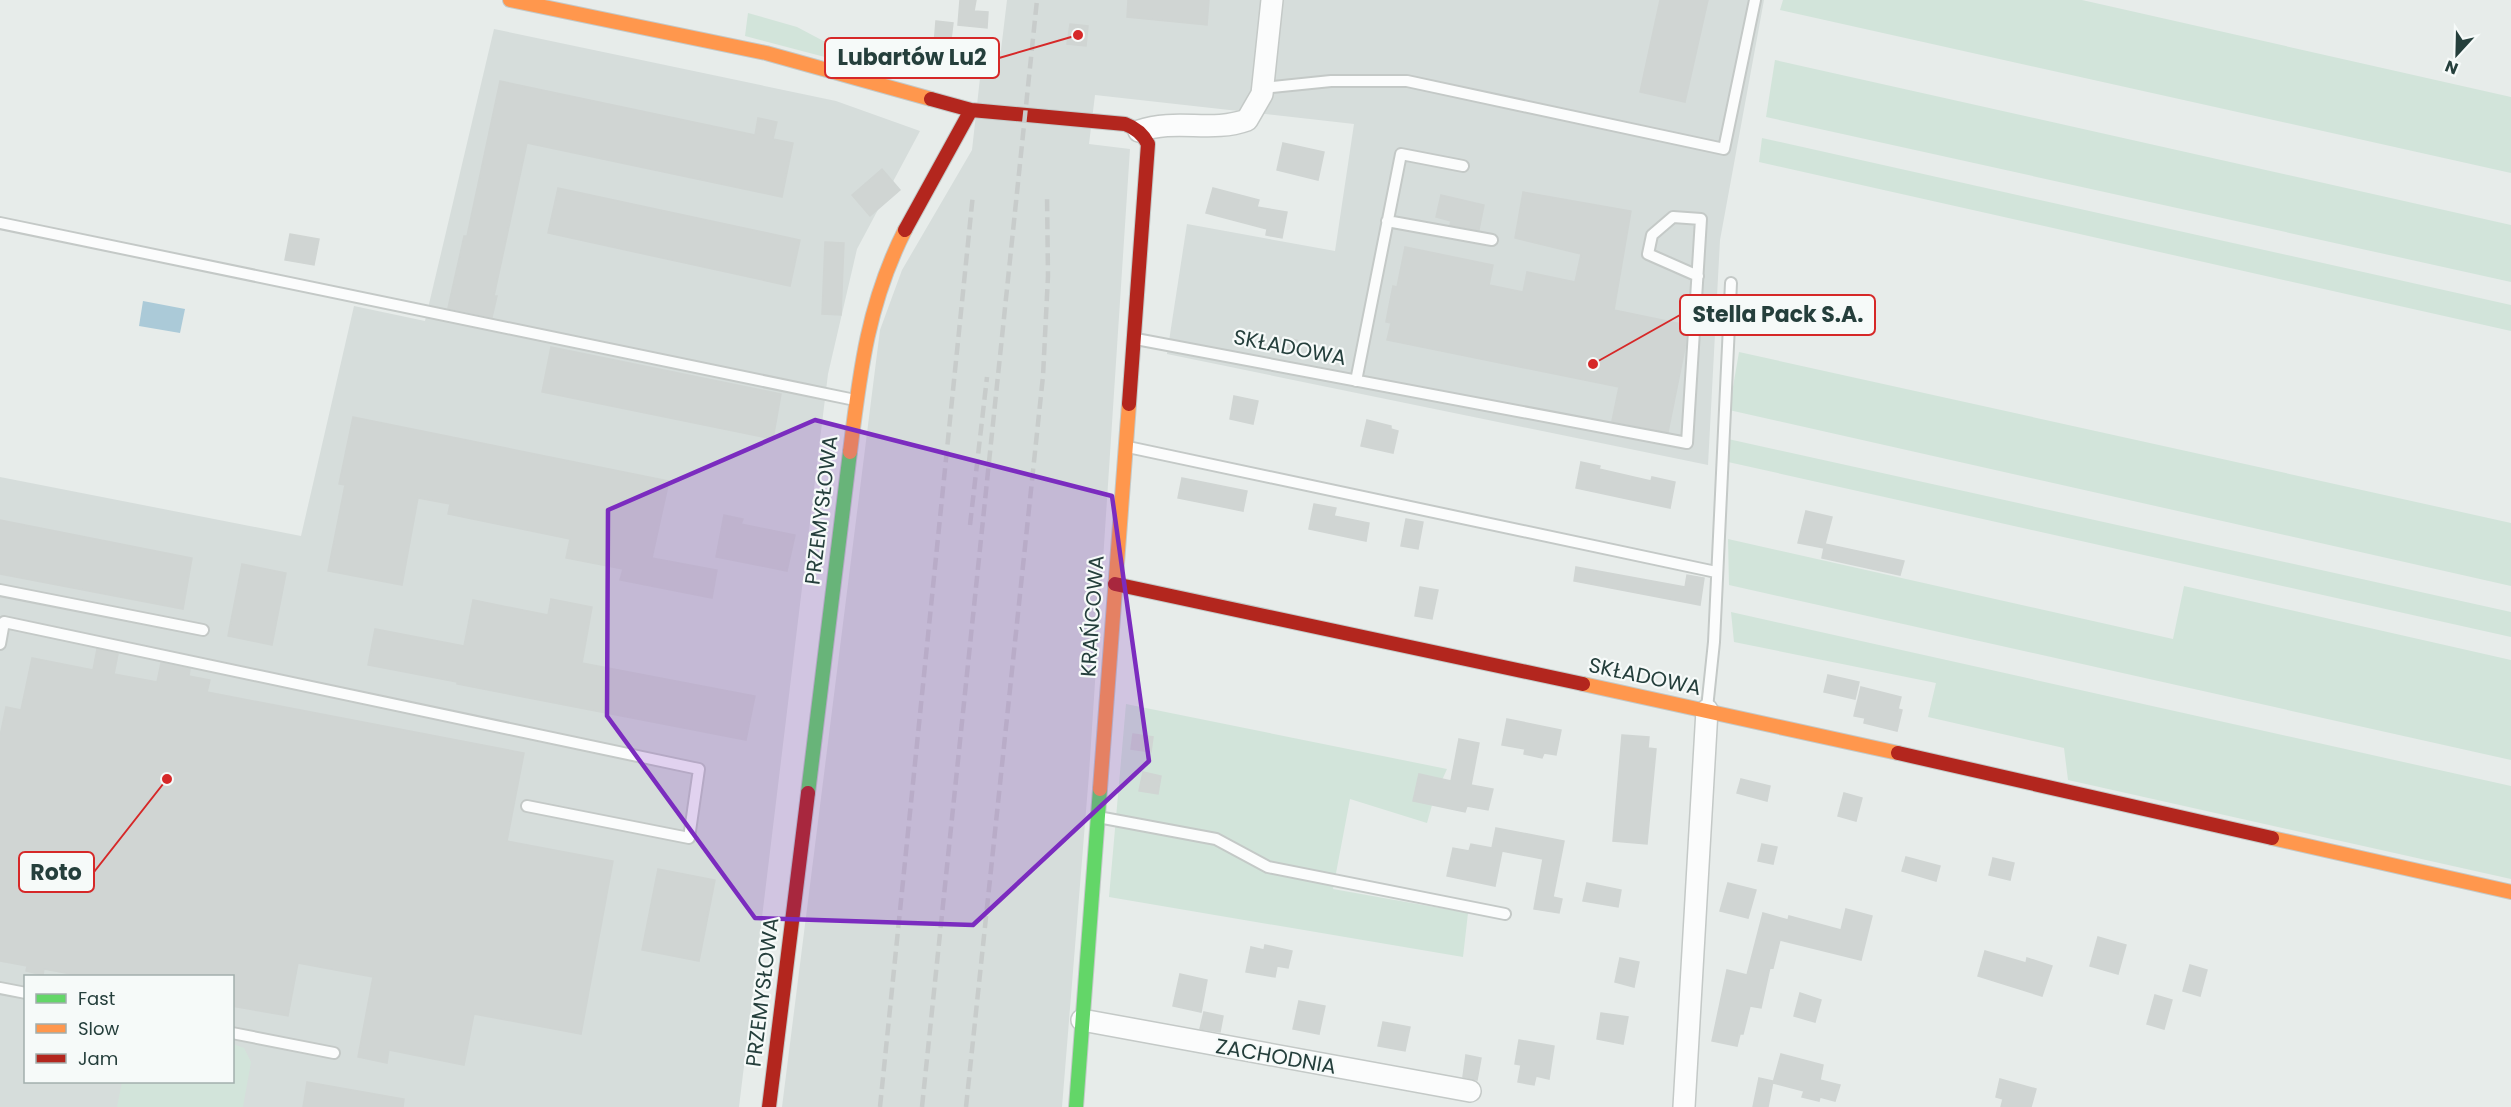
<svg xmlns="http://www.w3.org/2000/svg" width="2511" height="1107" font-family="Poppins,sans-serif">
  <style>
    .built { fill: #d6dddb; fill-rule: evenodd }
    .green { fill: #d2e4da }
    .water { fill: #abcad8 }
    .building { fill: #d0d5d3; stroke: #d0d5d3; stroke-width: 1.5 }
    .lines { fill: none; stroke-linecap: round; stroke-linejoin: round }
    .lane-casing { stroke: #c4c9c7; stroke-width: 14 }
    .street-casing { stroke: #c4c9c7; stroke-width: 24 }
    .fast-casing { stroke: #c3c9c8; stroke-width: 16 }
    .slow-casing { stroke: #c3c9c8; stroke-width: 16 }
    .jam-casing { stroke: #c3c9c8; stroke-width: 16 }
    .lane { stroke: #fbfcfc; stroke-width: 10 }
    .street { stroke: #fbfcfc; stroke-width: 21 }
    .fast { stroke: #63d668; stroke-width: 14 }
    .slow { stroke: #ff974d; stroke-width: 14 }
    .jam { stroke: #b3261e; stroke-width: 14 }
    .rail { stroke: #c8cccb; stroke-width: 4.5; stroke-dasharray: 12 6; stroke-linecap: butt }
    .marked { fill: #7b2cbf; fill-opacity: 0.2; stroke: #7b2cbf; stroke-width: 4.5; stroke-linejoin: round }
    .labels { text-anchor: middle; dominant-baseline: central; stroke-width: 4.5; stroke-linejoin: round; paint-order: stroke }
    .street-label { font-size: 21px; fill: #253f3c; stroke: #f6faf9 }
    .leader { fill: none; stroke: #d62828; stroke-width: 2 }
    .callout-dot { fill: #d62828; stroke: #f6faf9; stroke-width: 2 }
    .callout { fill: #f6faf9; stroke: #d62828; stroke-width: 2 }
    .callout-label { font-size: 22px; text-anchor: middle; font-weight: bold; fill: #253f3c }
  </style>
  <rect width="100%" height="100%" fill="#e7ecea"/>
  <path class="built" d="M 1007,0 L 1764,0 L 1720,240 L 1708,465 L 1167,354 L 1187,224 L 1335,251 L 1354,124 L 1095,95 L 1089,144 L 1130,149 L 1089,774 L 1062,1107 L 782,1107 L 880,330 L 902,270 L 972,150 L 982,60 L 998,56 L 1001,50 Z
    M 494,29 L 836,101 L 920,131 L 857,249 L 828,374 L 739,1107 L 0,1107 L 0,477 L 301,536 L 354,306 L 425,321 ZM 26,976 L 232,976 L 232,1082 L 26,1082 Z"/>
  <path class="green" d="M 1783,0 L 2082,0 L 2511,97 L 2511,173 L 1780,10 Z
    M 748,13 L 797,27 L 882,72 L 745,36 Z
    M 1775,60 L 2511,225 L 2511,282 L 1766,117 Z
    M 1762,138 L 2511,305 L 2511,331 L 1759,162 Z
    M 1739,352 L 2511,523 L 2511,586 L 1729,410 Z
    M 1728,439 L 2511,612 L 2511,637 L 1728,462 Z
    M 1728,539 L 2173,639 L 2184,586 L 2511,660 L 2511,760 L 1729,585 Z
    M 1731,612 L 2511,786 L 2511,879 L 2068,780 L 2064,748 L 1928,717 L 1936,683 L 1734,642 Z
    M 1126,704 L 1447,769 L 1434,798 L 1427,823 L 1350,799 L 1333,889 L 1468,913 L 1463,957 L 1109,897 Z
    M 233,1044 L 244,1048 L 251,1062 L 243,1107 L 117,1107 L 122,1082 L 232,1082 Z"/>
  <path class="water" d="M 143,301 L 185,309 L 180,333 L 139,326 Z"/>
  <path class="building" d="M 960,0 L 976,0 L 974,11 L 988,12 L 987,28 L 958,25 Z
    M 1128,0 L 1209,0 L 1207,25 L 1127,17 Z
    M 1660,0 L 1708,0 L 1685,102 L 1640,92 Z
    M 936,21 L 953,23 L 950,47 L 934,45 Z
    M 1070,24 L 1088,26 L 1086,46 L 1067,44 Z
    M 500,81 L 755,135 L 758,118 L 777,122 L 773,139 L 793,143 L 782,197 L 527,143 L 494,296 L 497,296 L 492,317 L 448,308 L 464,236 L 467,236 Z
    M 1283,143 L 1324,152 L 1318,180 L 1277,170 Z
    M 882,169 L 900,190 L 870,216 L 852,195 Z
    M 558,188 L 800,240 L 790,286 L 548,233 Z
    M 1213,188 L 1259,200 L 1257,207 L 1287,212 L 1282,238 L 1266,235 L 1267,229 L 1206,213 Z
    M 1523,192 L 1631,211 L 1614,310 L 1687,325 L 1685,348 L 1668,432 L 1612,421 L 1619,387 L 1387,340 L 1391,323 L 1386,322 L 1388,311 L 1393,286 L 1397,287 L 1405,247 L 1493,265 L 1489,285 L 1523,292 L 1527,272 L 1575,282 L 1581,254 L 1515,238 Z
    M 1441,195 L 1484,205 L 1479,230 L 1450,225 L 1451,221 L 1436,217 Z
    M 290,234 L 319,239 L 314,265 L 285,260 Z
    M 825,242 L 844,243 L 841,315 L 822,314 Z
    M 1279,337 L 1297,340 L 1294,355 L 1276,352 Z
    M 551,347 L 781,394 L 773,439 L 542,392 Z
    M 1234,396 L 1258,401 L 1253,424 L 1230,419 Z
    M 353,417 L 669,481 L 652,558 L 717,570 L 712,598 L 620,580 L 623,569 L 566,558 L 570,539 L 448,514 L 450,504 L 418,498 L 402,585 L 328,571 L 345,485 L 339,484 Z
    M 1367,420 L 1391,426 L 1391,429 L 1398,431 L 1393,453 L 1361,446 Z
    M 1581,462 L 1600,466 L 1599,469 L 1651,481 L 1652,477 L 1675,482 L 1670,508 L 1576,488 Z
    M 1182,478 L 1247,491 L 1243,511 L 1178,498 Z
    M 1314,504 L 1336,508 L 1334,516 L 1369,523 L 1366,541 L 1309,529 Z
    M 1806,511 L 1832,517 L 1825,544 L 1904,561 L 1900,575 L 1822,558 L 1824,548 L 1798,543 Z
    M 724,515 L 743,519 L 741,524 L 795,535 L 787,571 L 716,557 Z
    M 1406,519 L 1423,522 L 1418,549 L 1401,546 Z
    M 0,520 L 192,558 L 183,609 L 0,574 Z
    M 242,564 L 286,573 L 272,645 L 228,636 Z
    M 1576,567 L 1685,587 L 1687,575 L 1704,578 L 1700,605 L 1574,581 Z
    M 1420,587 L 1438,590 L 1432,619 L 1415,616 Z
    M 551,599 L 592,607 L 582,663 L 755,696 L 746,740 L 457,684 L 457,682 L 368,665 L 375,629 L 464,646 L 473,600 L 548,615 Z
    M 97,649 L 118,654 L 114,674 L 157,682 L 161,663 L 190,669 L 189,676 L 210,680 L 207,692 L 524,753 L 507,841 L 613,861 L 581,1034 L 474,1014 L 464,1065 L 389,1050 L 387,1063 L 358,1057 L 373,977 L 298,963 L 288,1016 L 232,1006 L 232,976 L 82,976 L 44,969 L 43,975 L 26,971 L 27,966 L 0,961 L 0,736 L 6,707 L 21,710 L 32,658 L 93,670 Z
    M 1828,675 L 1859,682 L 1855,699 L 1824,692 Z
    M 1861,687 L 1901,697 L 1898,709 L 1902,710 L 1897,731 L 1864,723 L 1865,718 L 1854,716 Z
    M 1507,719 L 1561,730 L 1556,755 L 1544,753 L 1542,758 L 1524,754 L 1525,749 L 1502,745 Z
    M 1133,734 L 1153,737 L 1151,752 L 1131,749 Z
    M 1622,735 L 1649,737 L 1648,748 L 1656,749 L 1647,844 L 1613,841 Z
    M 1459,739 L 1479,743 L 1471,785 L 1493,789 L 1488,810 L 1467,806 L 1465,812 L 1413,801 L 1419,774 L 1451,781 Z
    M 1143,772 L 1161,776 L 1158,794 L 1139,791 Z
    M 1741,779 L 1770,786 L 1767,801 L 1737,793 Z
    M 1844,793 L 1862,798 L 1856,821 L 1838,816 Z
    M 1496,828 L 1564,841 L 1553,897 L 1562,899 L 1559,913 L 1534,909 L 1543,859 L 1502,851 L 1495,886 L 1447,876 L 1453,848 L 1469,851 L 1471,844 L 1492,848 Z
    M 1762,844 L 1777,847 L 1773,864 L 1758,861 Z
    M 1906,857 L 1940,866 L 1936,881 L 1902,871 Z
    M 1993,858 L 2014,863 L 2010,880 L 1989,875 Z
    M 658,869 L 715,880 L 699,961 L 642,950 Z
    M 1587,883 L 1621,890 L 1618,907 L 1583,901 Z
    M 1728,883 L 1756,890 L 1748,918 L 1720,911 Z
    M 1846,909 L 1872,916 L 1861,960 L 1780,940 L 1773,968 L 1770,967 L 1761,1008 L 1750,1006 L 1743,1034 L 1740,1034 L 1737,1046 L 1712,1041 L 1727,970 L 1747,975 L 1763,913 L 1788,920 L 1789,916 L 1841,930 Z
    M 2098,937 L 2126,945 L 2118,974 L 2090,966 Z
    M 1265,945 L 1292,951 L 1288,968 L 1277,966 L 1275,977 L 1246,972 L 1251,947 L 1264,950 Z
    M 1985,951 L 2026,963 L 2027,958 L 2052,966 L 2042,996 L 1978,976 Z
    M 1620,958 L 1639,962 L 1634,987 L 1615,982 Z
    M 2190,965 L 2207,970 L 2200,996 L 2183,991 Z
    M 1180,974 L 1207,980 L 1201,1012 L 1173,1006 Z
    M 1800,993 L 1821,1000 L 1815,1022 L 1794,1016 Z
    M 2155,995 L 2172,1000 L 2164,1029 L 2147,1024 Z
    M 1299,1001 L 1325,1006 L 1319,1034 L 1293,1029 Z
    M 1204,1012 L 1223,1016 L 1220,1032 L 1200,1029 Z
    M 1601,1013 L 1628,1017 L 1623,1044 L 1597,1039 Z
    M 1383,1022 L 1410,1027 L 1405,1051 L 1378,1046 Z
    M 1519,1040 L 1554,1046 L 1549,1079 L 1536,1076 L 1534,1085 L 1518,1082 L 1521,1065 L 1515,1064 Z
    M 1781,1054 L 1823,1065 L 1820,1080 L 1840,1085 L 1835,1101 L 1820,1097 L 1819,1101 L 1802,1097 L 1804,1091 L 1773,1083 Z
    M 1466,1055 L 1481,1058 L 1477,1080 L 1463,1077 Z
    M 1759,1078 L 1773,1081 L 1768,1107 L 1753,1107 Z
    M 2000,1079 L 2036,1089 L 2031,1107 L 2001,1107 L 2003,1099 L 1996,1097 Z
    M 307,1082 L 404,1099 L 403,1107 L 303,1107 Z"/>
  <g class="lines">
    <defs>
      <path id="lane" d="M 1263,88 L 1331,81 L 1407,81 L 1724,149 L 1755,0
        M 1387,221 L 1492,240
        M 0,223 L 855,400
        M 1136,339 L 1687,443 L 1701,219 L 1673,217 L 1652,235 L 1648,254 L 1698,276
        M 1356,381 L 1401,154 L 1463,166
        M 1128,447 L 1716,572
        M 0,590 L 203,630
        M 0,644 L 4,622 L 699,769 L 689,838 L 527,806
        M 1707,708 L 1714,642 L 1731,283
        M 1098,817 L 1216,839 L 1268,867 L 1505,914
        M 0,988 L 26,993
        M 232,1033 L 334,1053"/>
      <path id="street" d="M 1139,131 C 1177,118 1211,133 1247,120 L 1262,94 L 1272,0
        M 1082,1020 L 1470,1091
        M 1684,1107 L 1707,710"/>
      <path id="fast" d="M 808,793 L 850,452
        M 1076,1107 L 1100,789"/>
      <path id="slow" d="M 510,0 L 766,53 L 931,99
        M 850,452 C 860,371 868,303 905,230
        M 1583,684 L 1898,753
        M 1100,789 L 1129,404
        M 2272,838 L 2511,892"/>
      <path id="jam" d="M 931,99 L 971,110 L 1125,124 C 1136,128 1143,134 1148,144 L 1129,404
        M 905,230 L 971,110
        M 1115,584 L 1583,684
        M 1898,753 L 2272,838
        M 769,1107 L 808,793"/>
    </defs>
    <use href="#lane" class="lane-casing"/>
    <use href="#street" class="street-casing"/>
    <use href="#fast" class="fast-casing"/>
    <use href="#slow" class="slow-casing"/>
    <use href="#jam" class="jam-casing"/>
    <use href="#lane" class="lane"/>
    <use href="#street" class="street"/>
    <use href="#fast" class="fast"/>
    <use href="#slow" class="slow"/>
    <use href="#jam" class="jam"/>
    <path class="rail" d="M 970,525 L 987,377
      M 880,1107 L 973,194
      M 922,1107 L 1037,0
      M 966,1107 L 1043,376 L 1048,276 L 1047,194"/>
  </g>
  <path class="marked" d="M 815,420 L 1112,496 L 1149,761 L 973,925 L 755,918 L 607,716 L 608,510 Z"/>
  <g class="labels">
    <g class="street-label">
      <text transform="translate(1290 347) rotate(11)">SKŁADOWA</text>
      <text transform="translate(821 510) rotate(-83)">PRZEMYSŁOWA</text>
      <text transform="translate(1092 616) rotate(-86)">KRAŃCOWA</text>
      <text transform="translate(1645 676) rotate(12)">SKŁADOWA</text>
      <text transform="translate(762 992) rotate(-83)">PRZEMYSŁOWA</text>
      <text transform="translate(1276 1056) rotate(10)">ZACHODNIA</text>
    </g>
  </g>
  <path class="leader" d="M1078 35L999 58M1593 364L1680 315M167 779L94 872"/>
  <g class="callout-dot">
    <circle cx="1078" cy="35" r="6"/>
    <circle cx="1593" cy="364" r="6"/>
    <circle cx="167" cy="779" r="6"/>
  </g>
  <g class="callout">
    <rect x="825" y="38" width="174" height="40" rx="6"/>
    <rect x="1680" y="295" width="195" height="40" rx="6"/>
    <rect x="19" y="852" width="75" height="40" rx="6"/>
  </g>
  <g class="callout-label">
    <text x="912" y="65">Lubartów Lu2</text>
    <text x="1778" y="322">Stella Pack S.A.</text>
    <text x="56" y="880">Roto</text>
  </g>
  <rect x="24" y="975" width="210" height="108" fill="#f6faf9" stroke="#a2afad" stroke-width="1.5"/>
  <rect x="36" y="994" width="30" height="9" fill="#63d668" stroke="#a2afad" stroke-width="1.5"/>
  <text x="78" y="1005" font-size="18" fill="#253f3c">Fast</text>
  <rect x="36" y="1024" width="30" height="9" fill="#ff974d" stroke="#a2afad" stroke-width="1.5"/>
  <text x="78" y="1035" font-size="18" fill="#253f3c">Slow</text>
  <rect x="36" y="1054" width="30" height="9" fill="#b3261e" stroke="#a2afad" stroke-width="1.5"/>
  <text x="78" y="1065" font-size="18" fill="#253f3c">Jam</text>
  <g transform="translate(2457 54) rotate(202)" stroke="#f6faf9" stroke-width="4.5" paint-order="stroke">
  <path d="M0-4.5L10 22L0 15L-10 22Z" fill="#253f3c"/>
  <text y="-9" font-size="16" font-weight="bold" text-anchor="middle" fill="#253f3c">N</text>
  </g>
</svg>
